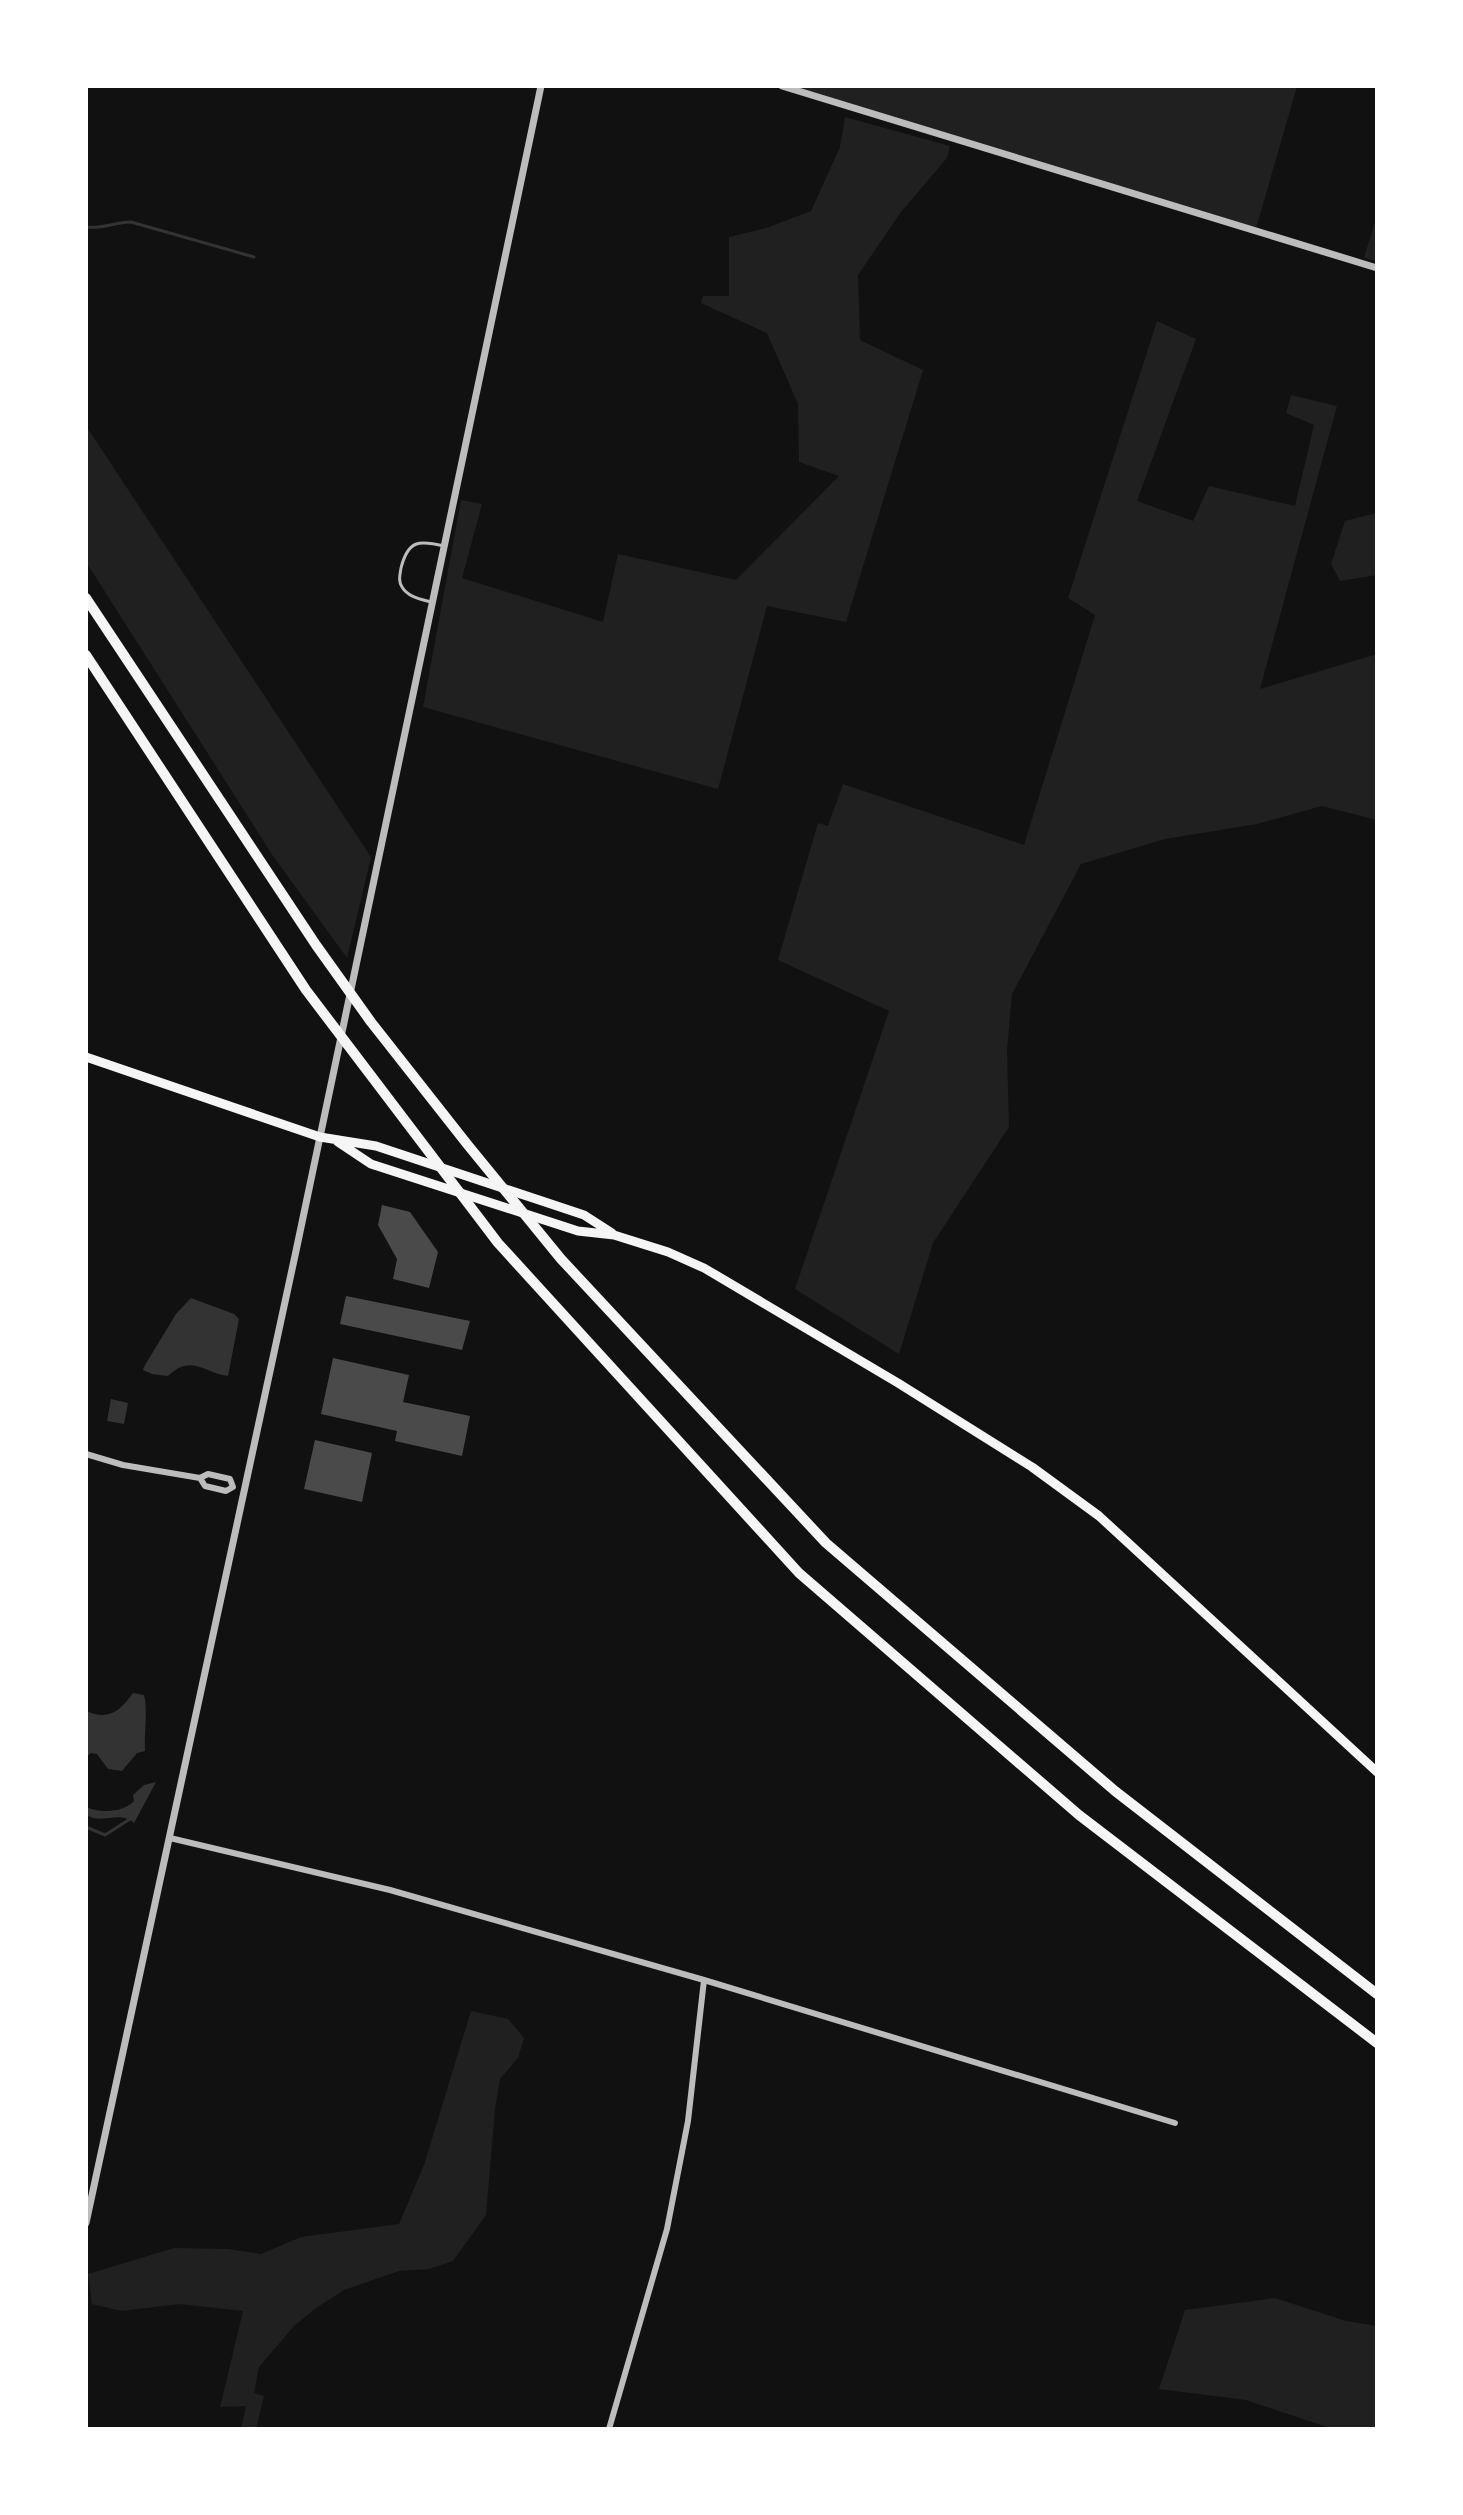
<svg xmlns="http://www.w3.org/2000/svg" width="1463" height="2515" font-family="Literata,serif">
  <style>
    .green { fill: #202020 }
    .water { fill: #333 }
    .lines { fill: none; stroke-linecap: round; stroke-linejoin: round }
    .stream { stroke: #333; stroke-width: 3 }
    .building { fill: #4a4a4a }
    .service { stroke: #bcbcbc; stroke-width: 3 }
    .minor { stroke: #bcbcbc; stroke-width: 6 }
    .tertiary { stroke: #bcbcbc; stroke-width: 7 }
    .primary { stroke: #f5f5f5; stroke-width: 9 }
    .motorway { stroke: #f5f5f5; stroke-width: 10 }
  </style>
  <rect width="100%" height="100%" fill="#111"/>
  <path class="green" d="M 773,86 L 1297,86 L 1255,232 Z
    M 845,117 L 950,146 L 947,158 L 901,212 L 858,275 L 860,340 L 923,370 L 846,622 L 767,606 L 718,789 L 423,707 L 461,500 L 482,504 L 462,578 L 603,622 L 618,554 L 736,580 L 839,476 L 799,462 L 798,404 L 767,333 L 701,303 L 703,296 L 729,296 L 729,237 L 766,228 L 811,211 L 840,147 Z
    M 1377,215 L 1377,261 L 1364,258 Z
    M 1157,321 L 1196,339 L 1137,501 L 1193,521 L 1209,486 L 1295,506 L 1314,425 L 1286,413 L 1291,395 L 1337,406 L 1260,689 L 1377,654 L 1377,820 L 1322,806 L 1257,824 L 1165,839 L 1081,864 L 1012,994 L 1007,1050 L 1009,1127 L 933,1243 L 899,1354 L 795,1289 L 889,1011 L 778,960 L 818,823 L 828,826 L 843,784 L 1024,845 L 1095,615 L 1068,598 Z
    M 86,426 L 371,857 L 347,958 L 273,856 L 86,562 Z
    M 1377,513 L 1377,575 L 1340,581 L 1331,564 L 1345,521 Z
    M 471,2011 L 508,2019 L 524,2038 L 518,2058 L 500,2079 L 495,2109 L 486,2215 L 453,2261 L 429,2269 L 399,2271 L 344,2290 L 316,2308 L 294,2326 L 259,2367 L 254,2393 L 264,2396 L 256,2429 L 241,2429 L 246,2406 L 220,2407 L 243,2311 L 179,2304 L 122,2311 L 92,2304 L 88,2274 L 174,2248 L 228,2249 L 261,2254 L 301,2237 L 399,2224 L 424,2165 Z
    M 1275,2298 L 1346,2321 L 1377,2326 L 1377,2429 L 1333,2429 L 1246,2400 L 1159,2389 L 1185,2310 Z"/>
  <path class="water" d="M 191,1298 L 234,1314 L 239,1319 L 228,1376 C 205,1374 192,1353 168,1376 L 152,1374 L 143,1370 L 145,1365 L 176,1314 Z
    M 111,1399 L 128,1403 L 124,1424 L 107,1421 Z
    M 133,1693 L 144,1695 C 148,1707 144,1736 145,1751 L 137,1753 L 122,1771 L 108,1769 L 97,1754 L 91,1753 L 86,1757 L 86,1711 C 109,1721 120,1711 133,1693 Z
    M 156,1782 L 134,1823 C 119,1810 104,1825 86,1815 L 86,1807 C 100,1813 123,1813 134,1801 L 133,1795 L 144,1785 Z"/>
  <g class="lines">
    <path class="stream" d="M 86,227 C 103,229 115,222 131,222 L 254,257
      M 86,1827 L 105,1835 L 130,1819"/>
  </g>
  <path class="building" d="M 382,1205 L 410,1212 L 438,1252 L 429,1288 L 393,1279 L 397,1259 L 378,1225 Z
    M 346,1296 L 470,1321 L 462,1350 L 340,1324 Z
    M 333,1358 L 409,1375 L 403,1402 L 470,1416 L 462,1456 L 395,1441 L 397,1431 L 321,1414 Z
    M 315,1440 L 372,1453 L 362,1502 L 304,1489 Z"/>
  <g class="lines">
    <path class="service" d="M 431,602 C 420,599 408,597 402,587 C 398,581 400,575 401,568 C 408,540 419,540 444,546"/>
    <path class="minor" d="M 86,1454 L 123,1465 L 200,1478 L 205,1486 L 226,1491 L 233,1487 L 230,1479 L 208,1474 L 200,1478
      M 170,1838 L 390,1890 L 704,1980 L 1175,2123
      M 609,2429 L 667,2229 L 688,2121 L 704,1980"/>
    <path class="tertiary" d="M 782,86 L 1377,268
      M 86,2223 L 296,1251 L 541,86"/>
    <path class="primary" d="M 86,1057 L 320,1137 L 376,1146 L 542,1201 L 584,1215 L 612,1233
      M 338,1142 L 371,1164 L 578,1231 L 614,1235 L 668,1252 L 704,1268 L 898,1383 L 1032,1467 L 1099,1516 L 1377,1772"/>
    <path class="motorway" d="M 86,598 L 316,945 L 371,1022 L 467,1144 L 561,1259 L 826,1543 L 1115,1791 L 1377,1994
      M 86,655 L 306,990 L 498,1243 L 799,1573 L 1079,1815 L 1377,2043"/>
  </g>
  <rect width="1463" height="2515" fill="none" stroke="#ffffff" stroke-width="176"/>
</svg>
